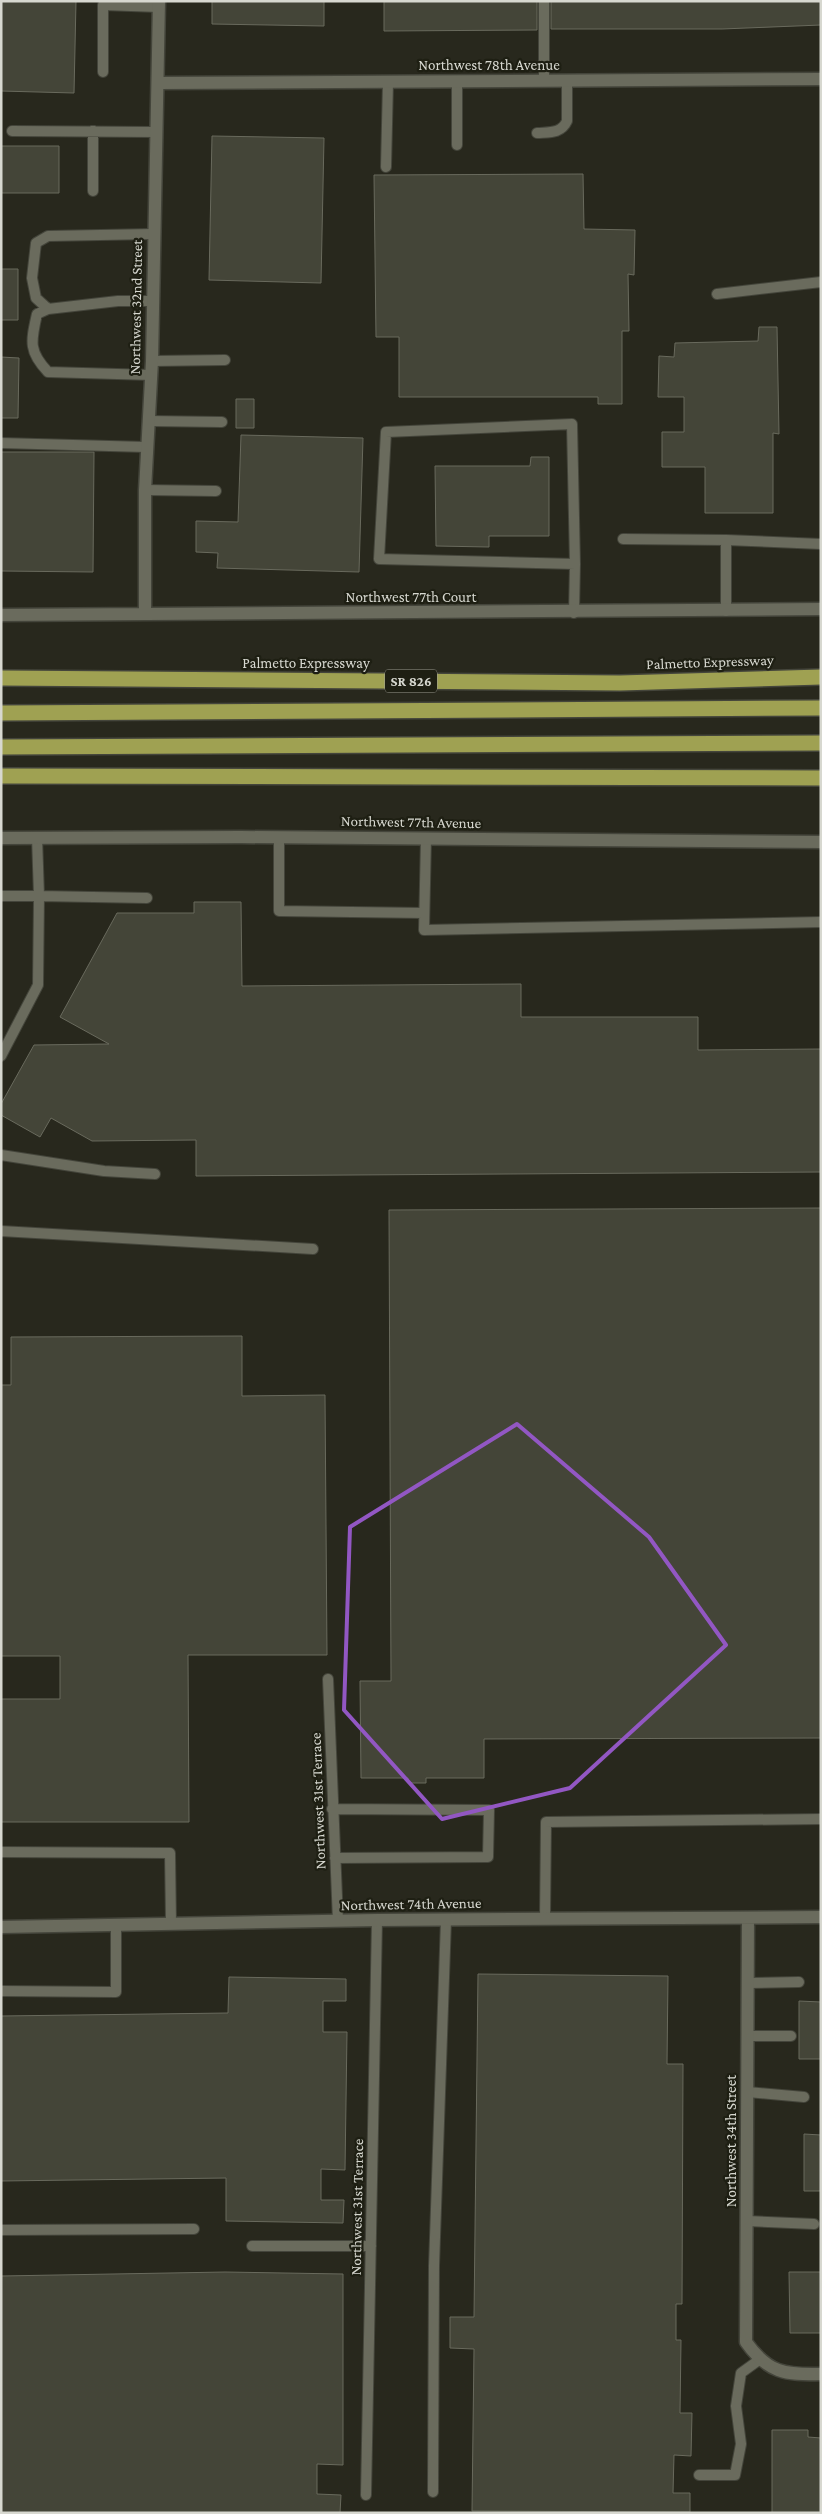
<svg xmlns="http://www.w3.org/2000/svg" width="822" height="2514" font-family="'Crimson Pro',serif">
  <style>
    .building { fill: #444538; stroke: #696a5d }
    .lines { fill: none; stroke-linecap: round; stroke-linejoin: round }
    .service-casing { stroke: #44453b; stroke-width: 12 }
    .minor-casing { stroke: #44453b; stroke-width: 15 }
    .motorway-casing { stroke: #44453b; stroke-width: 18 }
    .service { stroke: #6a6b5d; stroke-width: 10 }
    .minor { stroke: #6a6b5d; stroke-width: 12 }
    .motorway { stroke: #9fa152; stroke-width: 15 }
    .marked { fill: none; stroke: #9257c3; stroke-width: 4; stroke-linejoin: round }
    .labels { text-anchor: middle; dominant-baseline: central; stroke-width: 4.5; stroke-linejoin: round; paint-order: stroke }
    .shield { fill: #1e1f13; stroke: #a0a097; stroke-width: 1 }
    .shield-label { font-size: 14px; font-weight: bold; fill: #d7d8d0 }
    .street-label { font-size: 15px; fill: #d7d8d0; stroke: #1e1f13 }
  </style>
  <rect width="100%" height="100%" fill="#28281d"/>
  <path class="building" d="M 1,1 L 76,1 L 74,93 L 1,91 Z
    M 212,1 L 324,1 L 324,26 L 212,24 Z
    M 384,1 L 537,1 L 537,30 L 384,31 Z
    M 551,1 L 821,1 L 821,25 L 722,29 L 551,29 Z
    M 212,136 L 324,138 L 321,283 L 209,280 Z
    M 1,146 L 59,146 L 59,193 L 1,193 Z
    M 583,174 L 584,229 L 635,230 L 634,275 L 628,274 L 629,331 L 622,331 L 622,404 L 598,404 L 598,397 L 399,397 L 399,337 L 376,337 L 374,175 Z
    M 1,269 L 18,269 L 18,320 L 1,320 Z
    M 759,327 L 777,327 L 779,434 L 773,433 L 773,513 L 705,513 L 705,467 L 662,467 L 662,432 L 684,432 L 684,397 L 658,397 L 659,356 L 674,357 L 675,343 L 758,341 Z
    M 1,357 L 19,358 L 18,418 L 1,418 Z
    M 236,399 L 254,399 L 254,428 L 236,428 Z
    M 241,435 L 363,438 L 359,572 L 217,568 L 218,553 L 196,552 L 196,521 L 238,522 Z
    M 1,452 L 94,452 L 93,572 L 1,571 Z
    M 531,457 L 549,457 L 549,536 L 489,536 L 489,547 L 436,546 L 435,466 L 530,466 Z
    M 194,902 L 241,902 L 242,986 L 521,984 L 521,1017 L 698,1017 L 698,1050 L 821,1049 L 821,1172 L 196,1176 L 196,1140 L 92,1141 L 51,1118 L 40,1137 L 1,1115 L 1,1104 L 34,1045 L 109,1044 L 60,1017 L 117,913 L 194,913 Z
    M 821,1208 L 821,1738 L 484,1739 L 484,1778 L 426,1778 L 426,1783 L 408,1783 L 408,1778 L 361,1778 L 360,1681 L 391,1681 L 389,1210 Z
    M 242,1336 L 242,1396 L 325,1395 L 327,1655 L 188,1655 L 189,1822 L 1,1822 L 1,1699 L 60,1699 L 60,1656 L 1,1656 L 1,1385 L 11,1385 L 11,1337 Z
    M 478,1974 L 668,1976 L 667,2064 L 683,2064 L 682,2304 L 676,2304 L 676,2340 L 681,2340 L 680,2413 L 692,2413 L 691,2456 L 674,2455 L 673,2493 L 690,2493 L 690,2512 L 472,2511 L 474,2349 L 450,2348 L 450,2317 L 474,2317 Z
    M 229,1977 L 346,1979 L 346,2001 L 323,2001 L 323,2032 L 347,2032 L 345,2170 L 321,2169 L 321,2200 L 344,2200 L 343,2223 L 226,2221 L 226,2178 L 1,2181 L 1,2016 L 228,2013 Z
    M 799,2001 L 821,2002 L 821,2059 L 799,2059 Z
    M 804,2134 L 821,2135 L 821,2191 L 804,2191 Z
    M 225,2272 L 343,2274 L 343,2465 L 317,2464 L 317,2494 L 341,2495 L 340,2513 L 1,2513 L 1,2276 Z
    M 789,2272 L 821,2272 L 821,2333 L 790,2333 Z
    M 772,2430 L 808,2430 L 808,2437 L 821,2438 L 821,2513 L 772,2513 Z"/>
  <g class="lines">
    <defs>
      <path id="service" d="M 544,1 L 544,81
        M 103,72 L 103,5 L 159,7
        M 12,131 L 156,132
        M 537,133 C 549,132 561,134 567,121 L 567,81
        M 457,145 L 457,82
        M 386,167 L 388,82
        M 93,191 L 93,131
        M 717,294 L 821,282
        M 48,309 L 36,298 L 32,278 L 36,243 L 48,236 L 153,234
        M 152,361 L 225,360
        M 152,375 L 48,372 C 28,351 31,341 37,314 L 48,309 L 118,301 L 153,301
        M 149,421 L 222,422
        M 1,443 L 146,447
        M 145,490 L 216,491
        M 623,539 L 726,540
        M 726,611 L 726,540 L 821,544
        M 574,613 L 575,564 L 572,424 L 386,432 L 379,559 L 575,564
        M 279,837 L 279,911 L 424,913
        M 426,838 L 424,930 L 821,922
        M 1,896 L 39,896 L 37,837
        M 1,1056 L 38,985 L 39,896 L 147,898
        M 1,1155 L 104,1171 L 155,1174
        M 1,1231 L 313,1249
        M 328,1679 L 338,1921
        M 332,1809 L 489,1810 L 488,1857 L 335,1858
        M 1,1852 L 170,1853 L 171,1924
        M 545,1919 L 546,1822 L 821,1819
        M 748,1983 L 799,1982
        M 1,1991 L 116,1992 L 116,1925
        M 748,2036 L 791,2036
        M 748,2092 L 804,2097
        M 747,2221 L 814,2224
        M 1,2230 L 194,2229
        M 252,2246 L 371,2246
        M 699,2475 L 735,2475 L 741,2444 L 736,2406 L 741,2373 L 759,2360
        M 433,2492 L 434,2266 L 446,1920
        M 366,2495 L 377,1920"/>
      <path id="minor" d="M 158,83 L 821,79
        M 145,613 L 145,490 L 152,361 L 159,1
        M 1,615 L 821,609
        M 1,838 L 241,837 L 821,842
        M 748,1918 L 746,2342 C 768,2373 785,2375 821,2374
        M 1,1927 L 377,1920 L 821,1917"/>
      <path id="motorway" d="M 1,678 L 620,683 L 821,677
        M 1,713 L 821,708
        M 1,747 L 821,743
        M 1,776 L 821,778"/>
    </defs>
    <use href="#service" class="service-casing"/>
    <use href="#minor" class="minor-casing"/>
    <use href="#motorway" class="motorway-casing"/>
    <use href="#service" class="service"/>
    <use href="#minor" class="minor"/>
    <use href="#motorway" class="motorway"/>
  </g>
  <path class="marked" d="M 517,1424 L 649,1537 L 726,1645 L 570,1788 L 442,1819 L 344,1710 L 350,1527 Z"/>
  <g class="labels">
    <rect class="shield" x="385" y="669.5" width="52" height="23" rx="4"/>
    <g class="shield-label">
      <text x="411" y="681">SR 826</text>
    </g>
    <g class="street-label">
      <text x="489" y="65">Northwest 78th Avenue</text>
      <text transform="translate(136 307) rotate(-89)">Northwest 32nd Street</text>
      <text x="411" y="597">Northwest 77th Court</text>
      <text transform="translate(710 662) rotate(-2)">Palmetto Expressway</text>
      <text x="306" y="663">Palmetto Expressway</text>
      <text transform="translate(411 822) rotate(1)">Northwest 77th Avenue</text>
      <text transform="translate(318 1801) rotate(-92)">Northwest 31st Terrace</text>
      <text transform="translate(411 1904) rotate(-1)">Northwest 74th Avenue</text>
      <text transform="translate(731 2141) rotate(-90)">Northwest 34th Street</text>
      <text transform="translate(357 2207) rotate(-89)">Northwest 31st Terrace</text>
    </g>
  </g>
  <rect width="822" height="2514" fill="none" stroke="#d7d8d0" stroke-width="5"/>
</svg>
